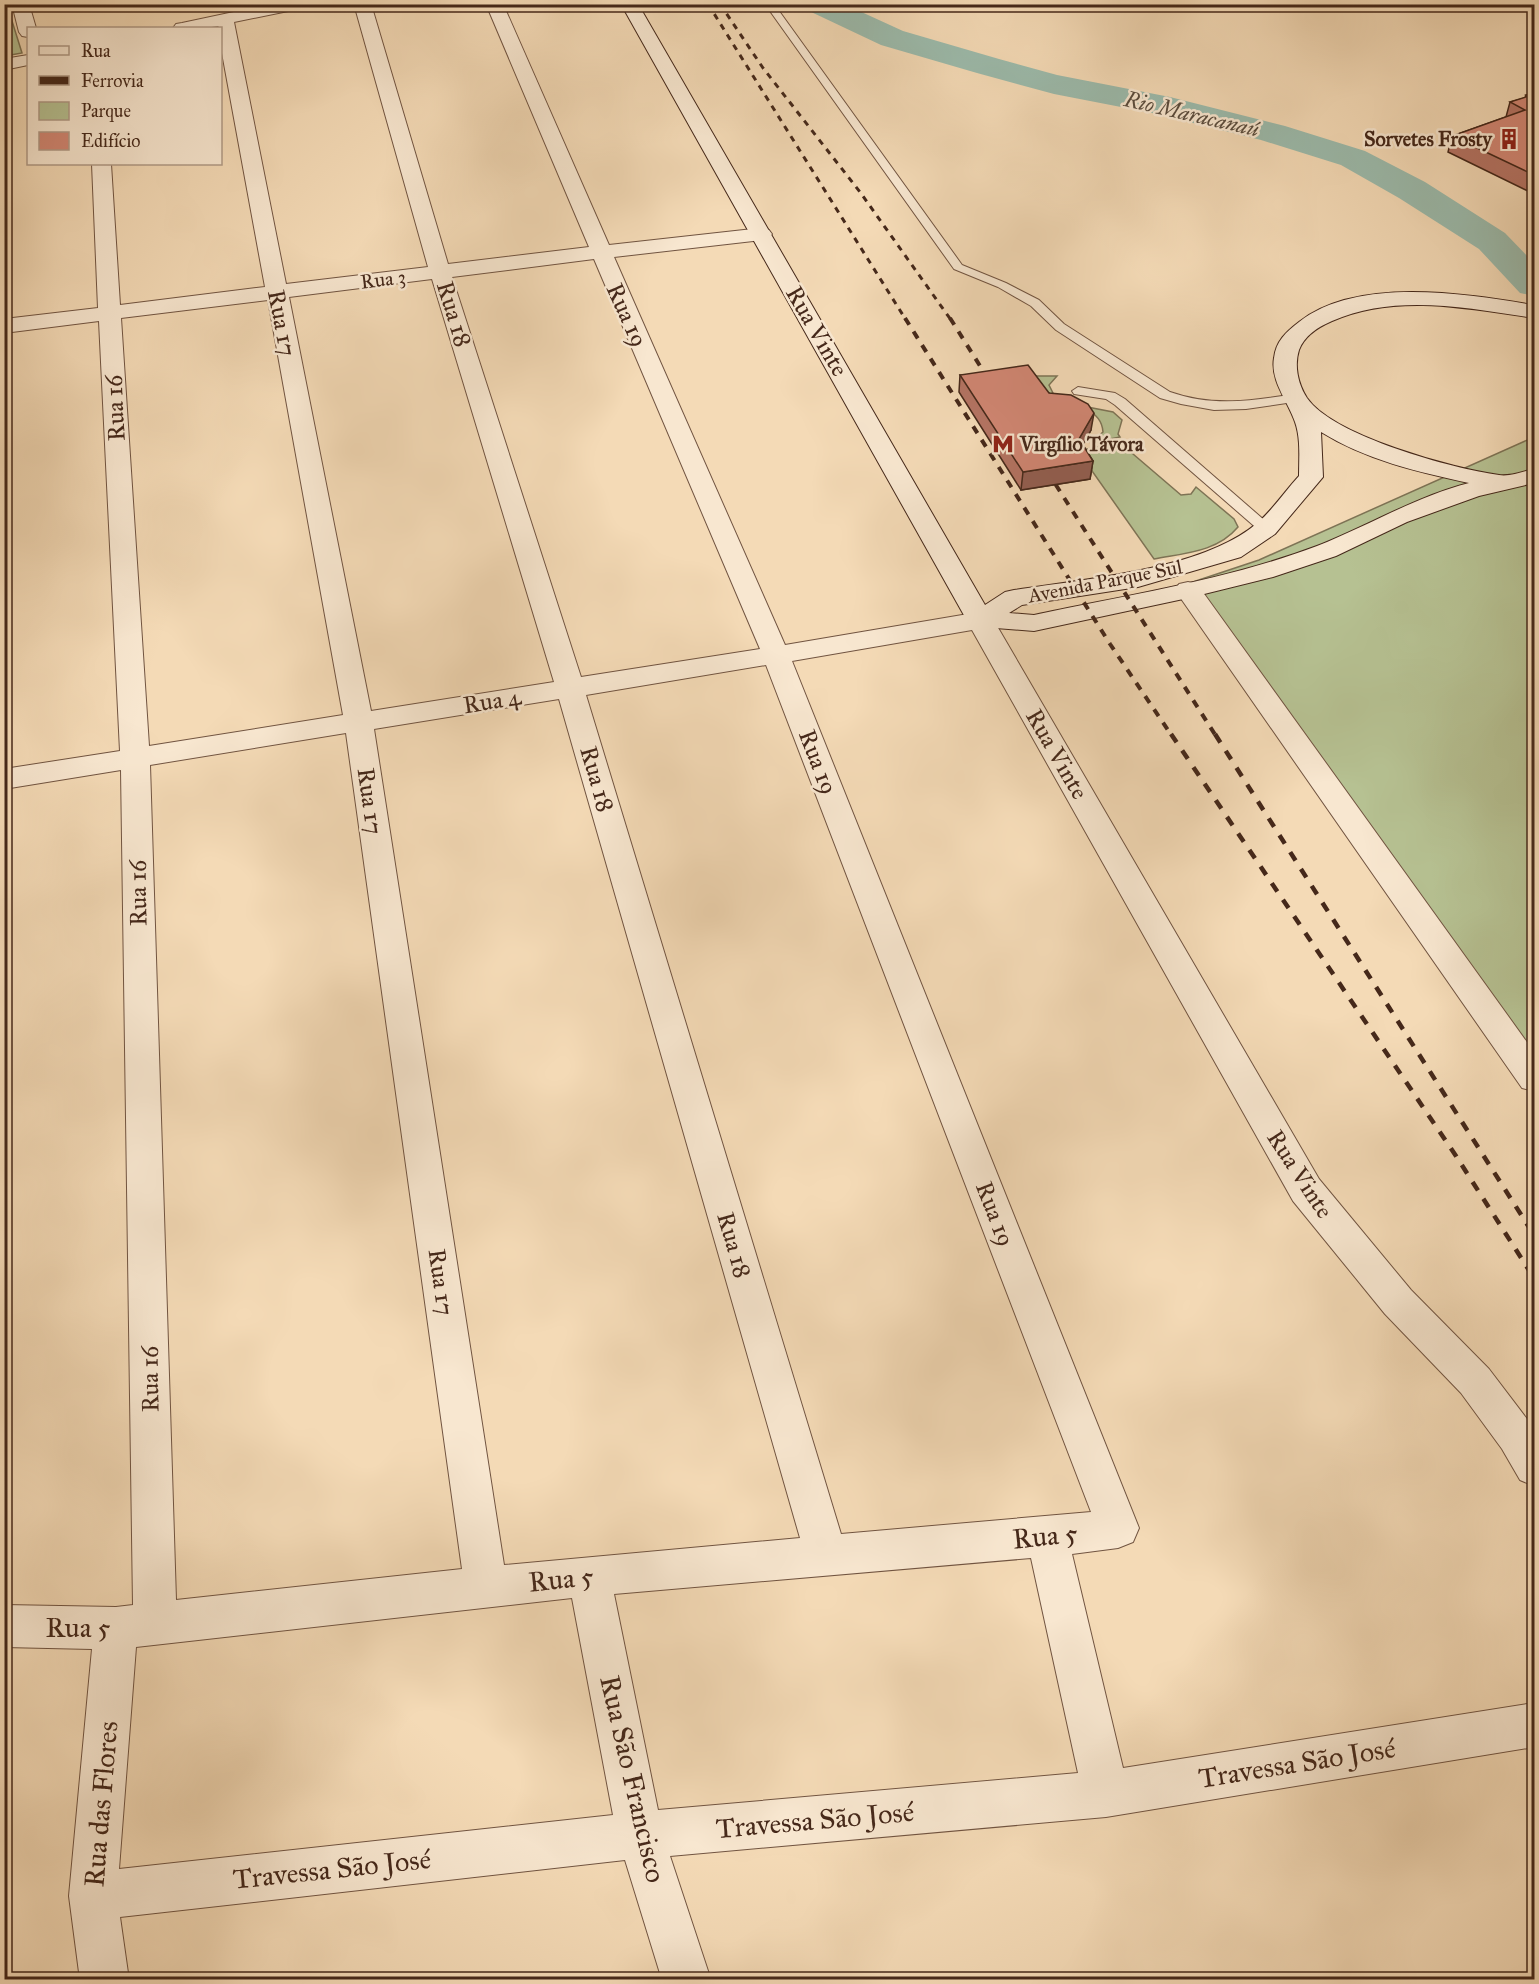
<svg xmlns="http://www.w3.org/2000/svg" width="1539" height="1984" font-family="'IM FELL Great Primer',serif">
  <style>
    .green { fill: #b6c192; stroke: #7e7456; stroke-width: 1.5 }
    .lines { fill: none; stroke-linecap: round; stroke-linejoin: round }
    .river { fill: #9cbbac; fill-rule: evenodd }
    .lane-casing { stroke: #715441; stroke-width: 2 }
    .street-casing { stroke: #715441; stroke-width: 2 }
    .secondary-casing { stroke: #45281a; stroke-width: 2 }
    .lane { fill: #f8e7d0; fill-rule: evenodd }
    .street { fill: #f8e7d0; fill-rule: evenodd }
    .secondary { fill: #f8e7d0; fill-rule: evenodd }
    .rail-far2 { stroke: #45281a; stroke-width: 3; stroke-dasharray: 6 6; stroke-linecap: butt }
    .rail-far1 { stroke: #45281a; stroke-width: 4; stroke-dasharray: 8 8; stroke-linecap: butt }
    .rail { stroke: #45281a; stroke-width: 4.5; stroke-dasharray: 10 10; stroke-linecap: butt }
    .wall { fill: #b57464; stroke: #45281a; stroke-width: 1.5 }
    .shaded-wall { fill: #935e51; stroke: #45281a; stroke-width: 1.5 }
    .building { fill: #d28774; stroke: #45281a; stroke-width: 1.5 }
    .labels { text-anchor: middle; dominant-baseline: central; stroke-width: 5; stroke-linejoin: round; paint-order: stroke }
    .far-poi-label { font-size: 20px; font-weight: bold; fill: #45281a; stroke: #f8e7d0; text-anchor: end }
    .far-street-label { font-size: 20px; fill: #45281a; stroke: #f8e7d0 }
    .far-water-label { font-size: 22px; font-style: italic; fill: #5b4d3e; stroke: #f8e7d0 }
    .street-label { font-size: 24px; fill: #45281a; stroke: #f8e7d0 }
    .near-street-label { font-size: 28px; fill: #45281a; stroke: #f8e7d0 }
  </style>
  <rect width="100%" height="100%" fill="#f4dab6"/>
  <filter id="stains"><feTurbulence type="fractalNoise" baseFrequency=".00333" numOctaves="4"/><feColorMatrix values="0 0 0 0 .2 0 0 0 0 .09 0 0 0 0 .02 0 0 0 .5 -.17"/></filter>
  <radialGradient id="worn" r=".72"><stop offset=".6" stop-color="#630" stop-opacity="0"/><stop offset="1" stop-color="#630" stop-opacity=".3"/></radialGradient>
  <path class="green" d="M 5,4 L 7,5 L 22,53 L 5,56 Z
    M 1035,376 L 1057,376 L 1049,385 L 1054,395 L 1072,404 L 1113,412 L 1122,420 L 1118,434 L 1120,437 L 1090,443 L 1103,432 C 1101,404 1065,405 1044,402 Z
    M 1534,437 L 1534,1078 L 1187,584 L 1259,560 Z
    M 1119,442 L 1181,495 L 1191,494 L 1196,487 L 1234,519 L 1238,527 C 1217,552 1185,553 1154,559 L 1078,451 Z"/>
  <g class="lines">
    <path class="river" d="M 803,4 L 844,4 L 903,31 L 999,59 L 1057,75 L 1170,97 L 1285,126 L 1365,151 L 1425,182 L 1505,233 L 1534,263 L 1534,296 L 1520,293 L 1479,249 L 1399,198 L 1341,165 L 1261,140 L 1157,114 L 1054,94 L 977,73 L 881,45 L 807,10 Z"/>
    <defs>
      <path id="lane" d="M 765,4 L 774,4 L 962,265 L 1006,283 L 1039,300 L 1064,324 L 1170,392 C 1212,407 1252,401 1295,394 L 1301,398 L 1300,401 L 1246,409 L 1214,410 L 1181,404 L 1160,398 L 1056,330 L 1031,306 L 998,287 L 954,269 Z
        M 1078,387 L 1115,393 L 1125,399 L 1271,526 L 1273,529 L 1271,532 L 1261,532 L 1115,405 L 1106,399 L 1074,394 L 1072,391 Z"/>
      <path id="street" d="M 12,4 L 29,4 L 36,28 L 28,28 L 28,37 L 22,36 L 19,32 Z
        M 271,4 L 306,4 L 298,9 L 234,22 L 286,284 L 428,267 L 354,4 L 371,4 L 448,264 L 589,247 L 486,4 L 503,4 L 609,245 L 762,228 L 769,230 L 772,234 L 769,238 L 762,240 L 614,257 L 785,645 L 980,612 L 990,614 L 1319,1179 L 1411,1290 L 1489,1369 L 1530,1423 L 1534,1430 L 1534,1486 L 1520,1480 L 1502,1449 L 1461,1393 L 1385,1314 L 1293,1201 L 972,630 L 792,661 L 1139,1528 L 1133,1542 L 1118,1548 L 1072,1554 L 1123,1768 L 1534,1703 L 1534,1747 L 1106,1817 L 670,1856 L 711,1980 L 662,1980 L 625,1860 L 120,1917 L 129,1980 L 80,1980 L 69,1896 L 92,1649 L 4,1647 L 4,1605 L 116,1607 L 133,1605 L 121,770 L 4,789 L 4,769 L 120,751 L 99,321 L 4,333 L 4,319 L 98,308 L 92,164 L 111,164 L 120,305 L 265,287 L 220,42 L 220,28 L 218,26 L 205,28 L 173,28 L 176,24 L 182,23 ZM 594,259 L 760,649 L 581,677 L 452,277 ZM 432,279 L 554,682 L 371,711 L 289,297 ZM 268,300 L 343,715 L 149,746 L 121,318 ZM 766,665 L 1091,1512 L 841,1534 L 586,695 ZM 559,699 L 800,1538 L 504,1565 L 374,729 ZM 346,733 L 462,1569 L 176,1600 L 150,765 ZM 1031,1558 L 1078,1773 L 658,1810 L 614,1594 ZM 572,1598 L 613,1815 L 119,1869 L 136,1647 Z
        M 28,55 L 28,65 L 4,70 L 4,59 Z
        M 1188,582 L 1197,584 L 1534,1052 L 1534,1091 L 1522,1088 L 1175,590 L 1179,584 Z"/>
      <path id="secondary" d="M 621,4 L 638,4 L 985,605 L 1005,592 L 1014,590 C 1085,579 1201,570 1256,524 C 1272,511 1285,491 1299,476 C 1299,458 1301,439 1295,422 C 1288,401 1270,381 1274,358 C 1276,341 1286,332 1299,322 C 1358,276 1466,294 1534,305 L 1534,318 C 1468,308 1395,293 1332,321 C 1318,327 1304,336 1299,350 C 1294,366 1298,384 1307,398 C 1333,436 1454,469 1499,475 C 1510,477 1524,471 1534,469 L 1534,483 L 1479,496 L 1407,522 L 1336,556 L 1273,577 L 1188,598 L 1034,631 L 970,626 ZM 1321,432 C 1366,460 1418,472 1469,483 C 1415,497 1368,526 1317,546 C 1227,580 1128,595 1034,615 L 1009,613 L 1022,605 L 1138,587 L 1241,557 L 1275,534 L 1323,477 Z"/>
    </defs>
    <use href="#lane" class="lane-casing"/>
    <use href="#street" class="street-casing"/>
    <use href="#secondary" class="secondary-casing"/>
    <use href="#lane" class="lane"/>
    <use href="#street" class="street"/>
    <use href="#secondary" class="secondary"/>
    <path class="rail-far2" d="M 708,4 L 906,320
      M 720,4 L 763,68 L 860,192 L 951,320"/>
    <path class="rail-far1" d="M 905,318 L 1110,644 L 1172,736
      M 950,318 L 992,385
      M 1047,471 L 1216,736"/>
    <path class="rail" d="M 1171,734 L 1456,1156 L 1534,1278
      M 1215,734 L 1534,1235"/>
  </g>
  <path class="wall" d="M 1534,92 L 1534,194 L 1448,152 L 1452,136 L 1506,117 L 1510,102 L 1525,98 L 1526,95 Z
    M 960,375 L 1049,393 L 1091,430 L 1083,445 L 1093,461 L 1090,479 L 1021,490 L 959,392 Z"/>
  <path class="shaded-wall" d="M 1094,413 L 1091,430 L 1076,457 L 1079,439 Z
    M 1093,461 L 1090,479 L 1021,490 L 1023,472 Z"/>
  <path class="building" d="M 1534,92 L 1534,175 L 1452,136 L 1525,110 L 1510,102 L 1529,96 L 1526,95 Z
    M 1028,365 L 1049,393 L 1071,395 L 1088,404 L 1094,413 L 1079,439 L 1093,461 L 1023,472 L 960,375 Z"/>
  <defs>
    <symbol id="building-bare" viewBox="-9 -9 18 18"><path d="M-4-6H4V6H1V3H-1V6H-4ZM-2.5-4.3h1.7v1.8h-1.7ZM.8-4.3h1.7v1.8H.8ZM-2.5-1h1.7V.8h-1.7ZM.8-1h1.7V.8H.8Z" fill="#8f2418" stroke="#f8e7d0" stroke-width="2.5" paint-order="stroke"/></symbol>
    <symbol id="metro-bare" viewBox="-9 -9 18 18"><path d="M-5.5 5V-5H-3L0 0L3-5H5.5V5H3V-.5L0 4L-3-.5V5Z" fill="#8f2418" stroke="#f8e7d0" stroke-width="2.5" paint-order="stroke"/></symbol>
  </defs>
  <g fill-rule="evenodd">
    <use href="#building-bare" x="1494" y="124" width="30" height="30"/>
    <use href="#metro-bare" x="988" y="429" width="30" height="30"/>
  </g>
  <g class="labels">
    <g class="far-poi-label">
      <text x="1492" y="139">Sorvetes Frosty</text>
      <text x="1020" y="444" text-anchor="start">Virgílio Távora</text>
    </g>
    <g class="far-street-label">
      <text transform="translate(383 279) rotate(-7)">Rua 3</text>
      <text transform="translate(1105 581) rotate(-11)">Avenida Parque Sul</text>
    </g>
    <g class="far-water-label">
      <text transform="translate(1192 114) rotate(13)">Rio Maracanaú</text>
    </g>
    <g class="street-label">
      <text transform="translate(454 314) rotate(73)">Rua 18</text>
      <text transform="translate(627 315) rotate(66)">Rua 19</text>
      <text transform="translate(282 323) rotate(79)">Rua 17</text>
      <text transform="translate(817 331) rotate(60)">Rua Vinte</text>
      <text transform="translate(115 408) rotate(-93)">Rua 16</text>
      <text transform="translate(492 701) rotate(-9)">Rua 4</text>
      <text transform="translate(1057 754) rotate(60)">Rua Vinte</text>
      <text transform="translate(818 762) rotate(69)">Rua 19</text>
      <text transform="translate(597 779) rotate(74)">Rua 18</text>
      <text transform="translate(370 801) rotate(82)">Rua 17</text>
      <text transform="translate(138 893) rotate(-91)">Rua 16</text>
      <text transform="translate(1300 1174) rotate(57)">Rua Vinte</text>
      <text transform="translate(995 1214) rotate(69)">Rua 19</text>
      <text transform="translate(734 1245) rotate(74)">Rua 18</text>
      <text transform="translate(441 1282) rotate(82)">Rua 17</text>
      <text transform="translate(150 1379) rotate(-91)">Rua 16</text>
    </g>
    <g class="near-street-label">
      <text transform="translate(1045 1536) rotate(-6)">Rua 5</text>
      <text transform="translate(561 1579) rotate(-6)">Rua 5</text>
      <text x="78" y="1627">Rua 5</text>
      <text transform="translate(1297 1763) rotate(-9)">Travessa São José</text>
      <text transform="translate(633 1779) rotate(77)">Rua São Francisco</text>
      <text transform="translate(101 1804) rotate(-85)">Rua das Flores</text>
      <text transform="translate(815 1820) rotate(-5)">Travessa São José</text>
      <text transform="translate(332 1869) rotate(-6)">Travessa São José</text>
    </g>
  </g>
  <rect width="1539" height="1984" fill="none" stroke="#f4dab6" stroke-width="24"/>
  <rect x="6" y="6" width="1527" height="1972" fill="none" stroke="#45281a" stroke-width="3"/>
  <rect x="12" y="12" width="1515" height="1960" fill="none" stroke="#45281a" stroke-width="1.5"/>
  <rect x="27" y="27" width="195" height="138" fill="#f8e7d0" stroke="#b09b87" stroke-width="1.5"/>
  <rect x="39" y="46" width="30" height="9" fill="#f8e7d0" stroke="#b09b87" stroke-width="1.5"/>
  <text x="81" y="57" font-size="18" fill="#45281a">Rua</text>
  <rect x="39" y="76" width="30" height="9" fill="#45281a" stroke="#b09b87" stroke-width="1.5"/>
  <text x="81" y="87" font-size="18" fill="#45281a">Ferrovia</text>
  <rect x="39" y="102" width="30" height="18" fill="#b6c192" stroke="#b09b87" stroke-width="1.5"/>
  <text x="81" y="117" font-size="18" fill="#45281a">Parque</text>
  <rect x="39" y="132" width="30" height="18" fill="#d28774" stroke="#b09b87" stroke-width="1.5"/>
  <text x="81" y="147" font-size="18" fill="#45281a">Edifício</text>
  <rect width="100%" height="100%" filter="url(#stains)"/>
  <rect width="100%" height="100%" fill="url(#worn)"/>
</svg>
